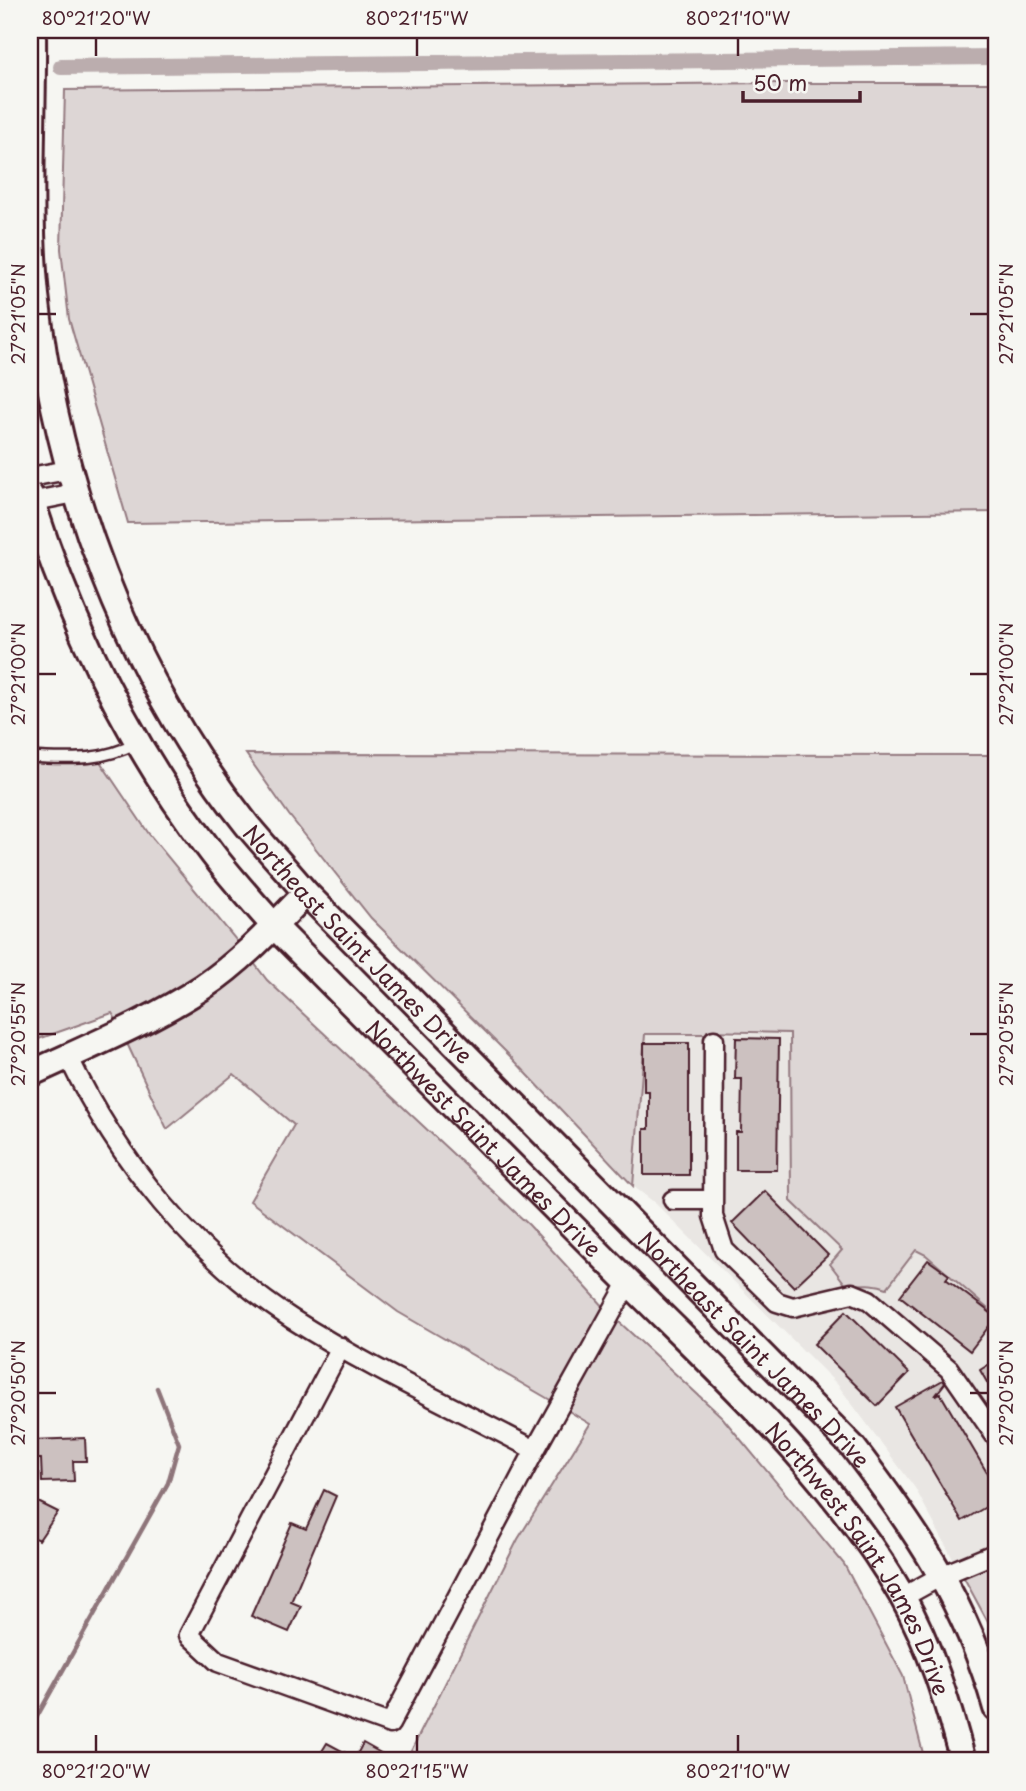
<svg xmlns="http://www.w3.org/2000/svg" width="1026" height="1791" font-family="'Playpen Sans',sans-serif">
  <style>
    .built { fill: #e9e6e3 }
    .green { fill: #ddd6d5; stroke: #947a80; stroke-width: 2 }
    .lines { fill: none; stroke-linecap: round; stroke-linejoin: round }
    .stream { stroke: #8e747a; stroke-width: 4.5 }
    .canal { stroke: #bbadae; stroke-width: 16 }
    .building { fill: #ccc1c0; stroke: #4a1f2b; stroke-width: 2 }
    .lane-casing { stroke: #4a1f2b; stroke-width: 14 }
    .street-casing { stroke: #4a1f2b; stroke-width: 23 }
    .secondary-casing { stroke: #4a1f2b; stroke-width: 30 }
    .lane { stroke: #f6f6f2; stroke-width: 9 }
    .street { stroke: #f6f6f2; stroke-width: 18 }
    .secondary { stroke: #f6f6f2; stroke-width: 24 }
    .ticks { fill: none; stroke: #4a1f2b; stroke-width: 2.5 }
    .labels { text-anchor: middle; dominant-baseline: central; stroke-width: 6; stroke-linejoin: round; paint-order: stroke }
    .street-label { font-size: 23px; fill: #4a1f2b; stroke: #f6f6f2 }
    .neatline { fill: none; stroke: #4a1f2b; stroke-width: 2.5 }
    .ticks-label { font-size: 18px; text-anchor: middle; fill: #4a1f2b }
  </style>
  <rect width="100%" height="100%" fill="#f6f6f2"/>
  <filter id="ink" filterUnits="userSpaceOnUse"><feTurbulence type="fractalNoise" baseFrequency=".0143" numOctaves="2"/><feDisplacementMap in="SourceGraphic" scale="14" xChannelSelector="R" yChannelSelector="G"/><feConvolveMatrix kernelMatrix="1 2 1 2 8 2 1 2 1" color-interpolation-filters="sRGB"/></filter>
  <g filter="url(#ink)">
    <path class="built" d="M 791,1033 L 791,1201 L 842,1250 L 830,1264 L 846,1285 L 794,1298 L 781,1294 L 730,1244 L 721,1215 L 723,1034 Z
      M 645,1034 L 706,1034 L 705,1191 L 665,1191 L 665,1209 L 705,1209 L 708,1234 L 717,1254 L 775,1310 L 794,1316 L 851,1303 L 865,1308 L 943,1375 L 996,1452 L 996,1544 L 954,1561 L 915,1488 L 837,1384 L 655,1203 L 633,1186 Z
      M 915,1250 L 926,1255 L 996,1316 L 996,1422 L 956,1363 L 873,1293 L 859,1286 L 874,1282 L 887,1287 Z"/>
    <path class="green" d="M 782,83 L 996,83 L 996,512 L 128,523 L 69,319 L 61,249 L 65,90 Z
      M 30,753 L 95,754 L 149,834 L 241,946 L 200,979 L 118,1023 L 112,1013 L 30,1042 Z
      M 246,754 L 996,755 L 996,1316 L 926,1255 L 916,1250 L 887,1288 C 873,1282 861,1285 846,1285 L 830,1264 L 842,1250 L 791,1201 L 790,1033 L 707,1031 L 706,1034 L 645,1034 L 633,1186 L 512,1058 L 371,918 L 289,815 Z
      M 251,959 L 267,980 L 529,1225 L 605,1308 L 552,1401 L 398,1312 L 250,1201 L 294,1125 L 234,1074 L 167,1129 L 125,1039 Z
      M 617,1320 L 722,1417 L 844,1564 L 903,1676 L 925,1761 L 406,1761 L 518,1539 L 590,1424 L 567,1410 Z
      M 996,1563 L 996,1637 L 963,1576 Z"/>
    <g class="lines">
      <path class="stream" d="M 30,1729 L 168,1483 L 179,1444 L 157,1388"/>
      <path class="canal" d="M 61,67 L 996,57"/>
    </g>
    <path class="building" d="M 736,1038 L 779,1039 L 777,1170 L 736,1170 L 736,1132 L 741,1132 L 742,1079 L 735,1079 Z
      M 644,1043 L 689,1043 L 689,1175 L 644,1175 L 644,1129 L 649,1129 L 649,1091 L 644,1091 Z
      M 765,1191 L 828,1255 L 794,1287 L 732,1223 Z
      M 928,1260 L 949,1275 L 946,1279 L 996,1317 L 970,1351 L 900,1296 Z
      M 846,1311 L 909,1373 L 877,1406 L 814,1344 Z
      M 996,1360 L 996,1398 L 980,1370 Z
      M 943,1380 L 945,1383 L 935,1396 L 940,1393 L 996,1488 L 996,1501 L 962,1521 L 895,1407 Z
      M 85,1438 L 86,1461 L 73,1461 L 74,1481 L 42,1482 L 41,1459 L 31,1459 L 31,1440 Z
      M 324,1490 L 336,1496 L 291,1602 L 301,1606 L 289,1632 L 251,1616 L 292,1523 L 306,1529 Z
      M 38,1502 L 58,1512 L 39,1540 L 30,1536 L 30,1518 Z
      M 327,1743 L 355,1758 L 363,1743 L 395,1761 L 316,1761 Z"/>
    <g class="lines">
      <defs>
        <path id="lane" d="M 30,757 C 71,759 100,762 137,743"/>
        <path id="street" d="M 30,477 L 68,470
          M 30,502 L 75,493
          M 714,1040 L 713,1216 L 724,1250 L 777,1302 L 793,1307 L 852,1293 L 869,1300 L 949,1369 L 996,1437
          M 68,1056 C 118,1161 194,1255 292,1319 C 369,1368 454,1407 535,1450
          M 673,1200 L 713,1200
          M 341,1347 L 189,1635 L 218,1662 L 390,1724 L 535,1450 L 628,1283
          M 903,1597 L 943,1575 L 996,1553"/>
        <g id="secondary">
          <path id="s1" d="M 33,30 C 34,118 27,207 36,295 C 57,485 127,674 247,825 C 266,848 287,870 306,893 L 853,1447 C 917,1531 967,1604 996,1708"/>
          <path id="s2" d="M 30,495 C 70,623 130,746 212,853 C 231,878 253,902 274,926 C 384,1037 494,1147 604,1258 C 707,1362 829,1468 902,1596 C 931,1647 948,1705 963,1761"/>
          <path d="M 30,1074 C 88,1047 149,1022 203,987 C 242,961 274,926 306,893"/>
        </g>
      </defs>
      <use href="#lane" class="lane-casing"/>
      <use href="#street" class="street-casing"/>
      <use href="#secondary" class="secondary-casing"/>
      <use href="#lane" class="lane"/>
      <use href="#street" class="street"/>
      <use href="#secondary" class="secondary"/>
    </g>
  </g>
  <path class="ticks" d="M 96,38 L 96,56M 417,38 L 417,56M 738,38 L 738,56M 38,314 L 56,314M 970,314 L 988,314M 38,674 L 56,674M 970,674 L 988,674M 38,1034 L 56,1034M 970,1034 L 988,1034M 38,1393 L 56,1393M 970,1393 L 988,1393M 96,1735 L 96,1752M 417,1735 L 417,1752M 738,1735 L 738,1752"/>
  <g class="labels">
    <g class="street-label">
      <text stroke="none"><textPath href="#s1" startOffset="1006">Northeast Saint James Drive</textPath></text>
      <text stroke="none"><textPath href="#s2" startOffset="798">Northwest Saint James Drive</textPath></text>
      <text stroke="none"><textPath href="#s1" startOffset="1573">Northeast Saint James Drive</textPath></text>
      <text stroke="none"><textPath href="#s2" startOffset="1365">Northwest Saint James Drive</textPath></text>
    </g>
  </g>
  <rect width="1026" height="1791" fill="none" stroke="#f6f6f2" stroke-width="77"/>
  <path d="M743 91v10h117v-10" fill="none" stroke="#4a1f2b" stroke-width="3.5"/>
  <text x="753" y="91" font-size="21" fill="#4a1f2b" stroke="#f6f6f2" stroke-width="5" paint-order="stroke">50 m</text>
  <rect x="38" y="38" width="950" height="1714" class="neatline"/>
  <g class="ticks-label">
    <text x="96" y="25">80°21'20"W</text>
    <text x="417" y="25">80°21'15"W</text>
    <text x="738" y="25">80°21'10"W</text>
    <text transform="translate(19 314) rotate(-90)" y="6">27°21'05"N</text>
    <text transform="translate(1007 314) rotate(-90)" y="6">27°21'05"N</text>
    <text transform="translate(19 674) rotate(-90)" y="6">27°21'00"N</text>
    <text transform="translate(1007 674) rotate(-90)" y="6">27°21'00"N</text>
    <text transform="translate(19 1034) rotate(-90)" y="6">27°20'55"N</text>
    <text transform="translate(1007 1034) rotate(-90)" y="6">27°20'55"N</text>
    <text transform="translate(19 1393) rotate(-90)" y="6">27°20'50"N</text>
    <text transform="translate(1007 1393) rotate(-90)" y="6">27°20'50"N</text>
    <text x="96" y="1778">80°21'20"W</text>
    <text x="417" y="1778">80°21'15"W</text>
    <text x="738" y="1778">80°21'10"W</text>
  </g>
</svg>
